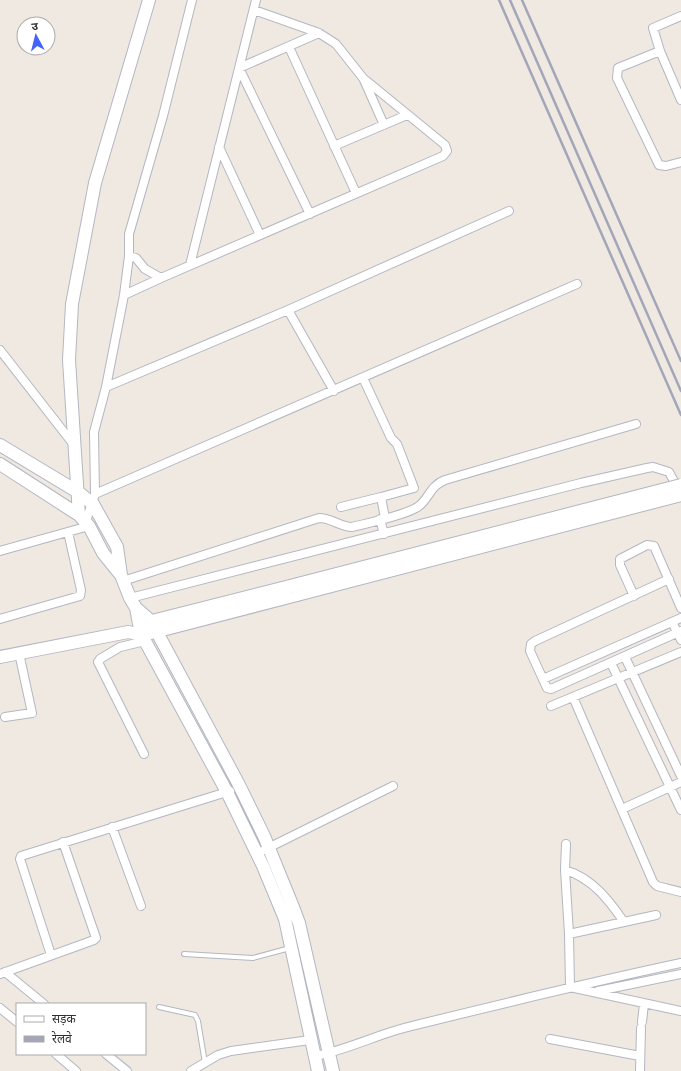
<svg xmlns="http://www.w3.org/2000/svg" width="681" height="1071" font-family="'Public Sans','Noto Sans Devanagari',sans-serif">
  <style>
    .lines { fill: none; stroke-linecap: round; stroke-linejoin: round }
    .lane-casing { stroke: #b4b7c1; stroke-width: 6 }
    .street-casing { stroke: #b4b7c1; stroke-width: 10 }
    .secondary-casing { stroke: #b4b7c1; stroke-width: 14 }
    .lane { stroke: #fff; stroke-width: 4 }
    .street { stroke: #fff; stroke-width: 8 }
    .secondary { stroke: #fff; stroke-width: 12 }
    .rail { stroke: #a3a6b8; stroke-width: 2.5 }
    .secondary-bridge-casing { stroke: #b4b7c1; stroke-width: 14; stroke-linecap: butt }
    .secondary-bridge { stroke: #fff; stroke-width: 12 }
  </style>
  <rect width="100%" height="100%" fill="#efe9e1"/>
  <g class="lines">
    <defs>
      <path id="lane" d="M 184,954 L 253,958 L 290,948
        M 159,1007 L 195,1015 L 198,1021 L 205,1063"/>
      <path id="street" d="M 289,47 L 356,193
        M 660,51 L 653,28 L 681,16
        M 364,80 L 384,125
        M 681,100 L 660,51 L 618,68 L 617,78 L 659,165 L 666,166 L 681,162
        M 334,146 L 407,115
        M 219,147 L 260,235
        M 310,214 L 239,68 L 319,33
        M 190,265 L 256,0
        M 161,278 L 443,156 L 447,151 L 445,145 L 363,78 L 336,44 L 319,33 L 254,10
        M 124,295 L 161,278 L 145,269 L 136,258 L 129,256
        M 288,310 L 334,391
        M 0,350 L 74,445
        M 363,378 L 391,438 L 397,444 L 414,488 L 381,497 L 385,518
        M 106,387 L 288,310 L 509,211
        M 95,494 L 94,432 L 106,387 L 124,295 L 129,256 L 129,234 L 163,116 L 192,0
        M 341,507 L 381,497
        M 380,519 L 384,534
        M 86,521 L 95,494 L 577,284
        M 0,551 L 89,526
        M 669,579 L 535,641 L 531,644 L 530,651 L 547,688 L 551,689 L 681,631
        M 123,581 L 319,518 C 332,518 340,527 352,527 C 368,523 407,515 419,506 C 430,497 430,486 445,480 L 636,424
        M 634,596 L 620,565 L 620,559 L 647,545 L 654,546 L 681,608
        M 130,598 L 581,483 L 647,468 L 653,467 L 669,472 L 678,489
        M 0,619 L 80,596 L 81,590 L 68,532
        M 672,622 L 681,640
        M 625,657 L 681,776
        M 611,663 L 681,810
        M 543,679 L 681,618
        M 573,697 L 653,882 L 657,886 L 681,892
        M 551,706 L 681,652
        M 5,717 L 32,713 L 19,653
        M 144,754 L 98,662 L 100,659 L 120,647 L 145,641
        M 622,809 L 681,782
        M 112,827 L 141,906
        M 566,844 L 565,870 C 592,878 609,900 624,922 L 656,915
        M 264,850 L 393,786
        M 565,870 L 569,934 L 624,922
        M 569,934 L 570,987 L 681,1011
        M 51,955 L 20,859 L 21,856 L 230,791
        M 5,972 L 44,1004
        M 0,974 L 94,940 L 96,938 L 63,842
        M 598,991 L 681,974
        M 0,1008 L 17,1022
        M 642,1022 L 644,1004
        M 550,1039 L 640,1056
        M 56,1054 L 76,1071
        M 106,1054 L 127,1071
        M 315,1056 C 346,1050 374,1036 404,1028 C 496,1005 588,983 681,963
        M 191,1071 L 218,1055 L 231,1051 L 310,1040
        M 640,1071 L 641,1028"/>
      <path id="secondary" d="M 0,445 L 78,492 L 93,504 L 117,547 L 121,575 L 130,598 L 136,608 L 151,621 L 238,783 L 264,836 L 293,907 L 299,923 L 333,1071
        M 0,464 L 79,515 L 89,526 L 103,553 L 120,574
        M 79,515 L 69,360 L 72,304 L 95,183 L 149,0
        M 136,608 L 139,624 L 145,641 L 227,792 L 263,866 L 285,919 L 318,1071
        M 144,623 L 290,586
        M 0,657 L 128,632 L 143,635 L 297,595"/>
    </defs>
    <use href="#lane" class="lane-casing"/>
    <use href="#street" class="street-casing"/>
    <use href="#secondary" class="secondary-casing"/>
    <use href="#lane" class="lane"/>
    <use href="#street" class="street"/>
    <use href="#secondary" class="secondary"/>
    <path class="rail" d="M 499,0 L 681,415
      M 510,0 L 681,391
      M 522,0 L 681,361"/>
    <defs>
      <path id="secondary-bridge" d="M 290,586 L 681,485
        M 297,595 L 681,495"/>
    </defs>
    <use href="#secondary-bridge" class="secondary-bridge-casing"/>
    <use href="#secondary-bridge" class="secondary-bridge"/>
  </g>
  <rect x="16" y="1003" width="130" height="52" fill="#ffffff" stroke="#ababab"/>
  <rect x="24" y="1016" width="20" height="6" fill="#ffffff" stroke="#ababab"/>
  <text x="52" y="1023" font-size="12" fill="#2e2e2e">सड़क</text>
  <rect x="24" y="1036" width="20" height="6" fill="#a3a6b8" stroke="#ababab"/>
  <text x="52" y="1043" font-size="12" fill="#2e2e2e">रेलवे</text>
  <g transform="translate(36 36) rotate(353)"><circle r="19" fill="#ffffff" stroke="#ababab"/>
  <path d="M0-3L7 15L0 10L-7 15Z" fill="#4264fb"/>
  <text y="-6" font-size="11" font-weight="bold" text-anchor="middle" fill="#2e2e2e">उ</text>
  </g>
</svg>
